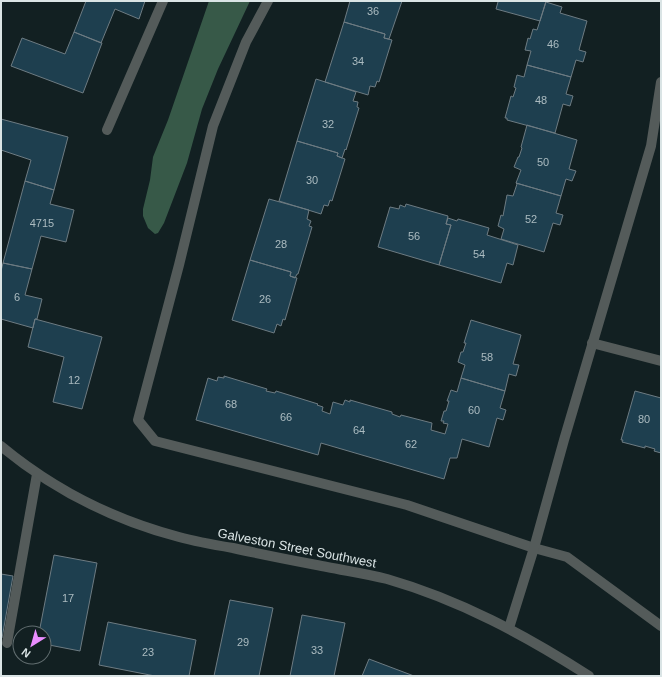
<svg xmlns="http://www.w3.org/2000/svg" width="662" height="677" font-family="Arial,sans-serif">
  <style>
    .forest { fill: #375948 }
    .building { fill: #1e3f4f; stroke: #6d7b82 }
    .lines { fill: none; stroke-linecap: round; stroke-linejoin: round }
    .lane { stroke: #545b5a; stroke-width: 10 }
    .street { stroke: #545b5a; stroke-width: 10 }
    .labels { text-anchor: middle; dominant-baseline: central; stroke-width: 3.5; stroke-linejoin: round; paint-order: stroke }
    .number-label { font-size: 11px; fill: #abbbc0 }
    .street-label { font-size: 13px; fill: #dae4e5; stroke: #122022 }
  </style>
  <rect width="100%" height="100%" fill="#122022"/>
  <path class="forest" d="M 209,1 L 250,1 L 218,69 L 202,109 L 187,163 L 164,223 L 158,233 L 155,234 L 148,228 L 143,216 L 143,209 L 150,180 L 153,157 L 168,120 Z"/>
  <path class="building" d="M 86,1 L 145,1 L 139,19 L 115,9 L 101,43 L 74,32 Z
    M 350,1 L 402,1 L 389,39 L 384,38 L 385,34 L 344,22 Z
    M 497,1 L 546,1 L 540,21 L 496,9 L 498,2 Z
    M 546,2 L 562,7 L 560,13 L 587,21 L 579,50 L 586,52 L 583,62 L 576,60 L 571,77 L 527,65 L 531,51 L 525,50 L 528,38 L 530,39 L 533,29 L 537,30 Z
    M 344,22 L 385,34 L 384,38 L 392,40 L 379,82 L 377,81 L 375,87 L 370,86 L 368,95 L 325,82 Z
    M 74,32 L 102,43 L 83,93 L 11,66 L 22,38 L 65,54 Z
    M 527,65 L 571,77 L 566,94 L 573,96 L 570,106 L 563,104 L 555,133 L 507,120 L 507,118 L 505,118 L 511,96 L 513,97 L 516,88 L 514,87 L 517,75 L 524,77 Z
    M 316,79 L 356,92 L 353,101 L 358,102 L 357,107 L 359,108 L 346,150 L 345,149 L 342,158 L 337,156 L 338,153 L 297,141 Z
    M 1,119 L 68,137 L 54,190 L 25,181 L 31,160 L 1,150 Z
    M 527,125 L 577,140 L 569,169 L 576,171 L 572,181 L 566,179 L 561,196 L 516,183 L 521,170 L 514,167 L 518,157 L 519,157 L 522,148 L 521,147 Z
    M 297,141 L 338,153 L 337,156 L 345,159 L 332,201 L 330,200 L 328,206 L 324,205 L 321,214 L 279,201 Z
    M 25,181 L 54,190 L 50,204 L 74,210 L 66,242 L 41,236 L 32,269 L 3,263 Z
    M 516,183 L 561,196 L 556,213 L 563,215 L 560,225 L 553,223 L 544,252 L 501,239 L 504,229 L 498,226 L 501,215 L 503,216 L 507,195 L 513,196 L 517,184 Z
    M 269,199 L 309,210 L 307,219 L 311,221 L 309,226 L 312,227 L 298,274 L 297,274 L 295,278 L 290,276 L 291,272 L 250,260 Z
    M 406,204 L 448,216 L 446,224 L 451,225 L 439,265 L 378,247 L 390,207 L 399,209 L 400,205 L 405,207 Z
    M 448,218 L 457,221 L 458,219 L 489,228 L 487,235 L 518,245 L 513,265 L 507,263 L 501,283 L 439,265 L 451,225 L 446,224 Z
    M 250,260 L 291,272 L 290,276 L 297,278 L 285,320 L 283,319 L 281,326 L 277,324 L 274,333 L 232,320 Z
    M 3,263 L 32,269 L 25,295 L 42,299 L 37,319 L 35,319 L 33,328 L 1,319 L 1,271 Z
    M 35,319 L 102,337 L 82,409 L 53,402 L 64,357 L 28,347 Z
    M 471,320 L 521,335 L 513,364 L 519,365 L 516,376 L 509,374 L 505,391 L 461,378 L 465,365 L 458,362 L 461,352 L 463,352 L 466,343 L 464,343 Z
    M 224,376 L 267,389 L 266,391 L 275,393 L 276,391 L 318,404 L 317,405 L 323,407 L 322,411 L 330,414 L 333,402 L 343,405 L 345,400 L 350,402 L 350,400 L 392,412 L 392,414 L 400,417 L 401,415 L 432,423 L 431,430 L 445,434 L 448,424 L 443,423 L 444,421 L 441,421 L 444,411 L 446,411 L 449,401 L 447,401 L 451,390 L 457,392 L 461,378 L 505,391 L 500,408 L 506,410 L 503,420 L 497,418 L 489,447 L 462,439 L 457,458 L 450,458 L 444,479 L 321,443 L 318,455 L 196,420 L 208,378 L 217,381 L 218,377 L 224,378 Z
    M 635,391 L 661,398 L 661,453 L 654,451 L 655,449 L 645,446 L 645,448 L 622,442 L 623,440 L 621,440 Z
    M 54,555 L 97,563 L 80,651 L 44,644 L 44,633 L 39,633 Z
    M 1,574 L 13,576 L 2,638 L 1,638 Z
    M 230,600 L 273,608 L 259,676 L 214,676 Z
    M 302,615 L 345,623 L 334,676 L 290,676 Z
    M 108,622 L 196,640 L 189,676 L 155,676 L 99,665 Z
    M 369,659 L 414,676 L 362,676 Z"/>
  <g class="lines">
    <path class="lane" d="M 268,1 L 246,42 L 213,126 L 179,265 L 138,420 L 155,441 L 407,505 L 534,548 L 567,557 L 661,626
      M 107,130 L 163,1
      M 592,343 L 661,361
      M 7,643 L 37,474"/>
    <path class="street" d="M 1,446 C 53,489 114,520 179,537 C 197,542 215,545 233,548 C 264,555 296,561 327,567 C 347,571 367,574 387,579 C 460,600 525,635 589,676
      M 509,628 L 534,548 L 564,440 L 651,146 L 661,82"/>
  </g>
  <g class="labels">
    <g class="number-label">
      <text x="373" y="11">36</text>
      <text x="553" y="44">46</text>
      <text x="358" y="61">34</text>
      <text x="541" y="100">48</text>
      <text x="328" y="124">32</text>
      <text x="543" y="162">50</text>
      <text x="312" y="180">30</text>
      <text x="531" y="219">52</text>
      <text x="42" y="223">4715</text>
      <text x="414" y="236">56</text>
      <text x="281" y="244">28</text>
      <text x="479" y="254">54</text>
      <text x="17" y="297">6</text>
      <text x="265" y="299">26</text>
      <text x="487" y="357">58</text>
      <text x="74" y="380">12</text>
      <text x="231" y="404">68</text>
      <text x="474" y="410">60</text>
      <text x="286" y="417">66</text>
      <text x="644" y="419">80</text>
      <text x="359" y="430">64</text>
      <text x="411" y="444">62</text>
      <text x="68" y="598">17</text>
      <text x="243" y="642">29</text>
      <text x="317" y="650">33</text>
      <text x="148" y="652">23</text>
    </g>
    <g class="street-label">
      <text transform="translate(297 548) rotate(11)">Galveston Street Southwest</text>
    </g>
  </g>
  <rect width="662" height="677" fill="none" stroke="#dae4e5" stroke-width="4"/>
  <g transform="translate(32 645) rotate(217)"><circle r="19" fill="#122022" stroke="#626e70"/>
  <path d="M0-3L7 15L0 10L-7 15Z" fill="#e98dfe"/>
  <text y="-6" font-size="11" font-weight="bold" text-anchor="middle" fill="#dae4e5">N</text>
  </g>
</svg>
